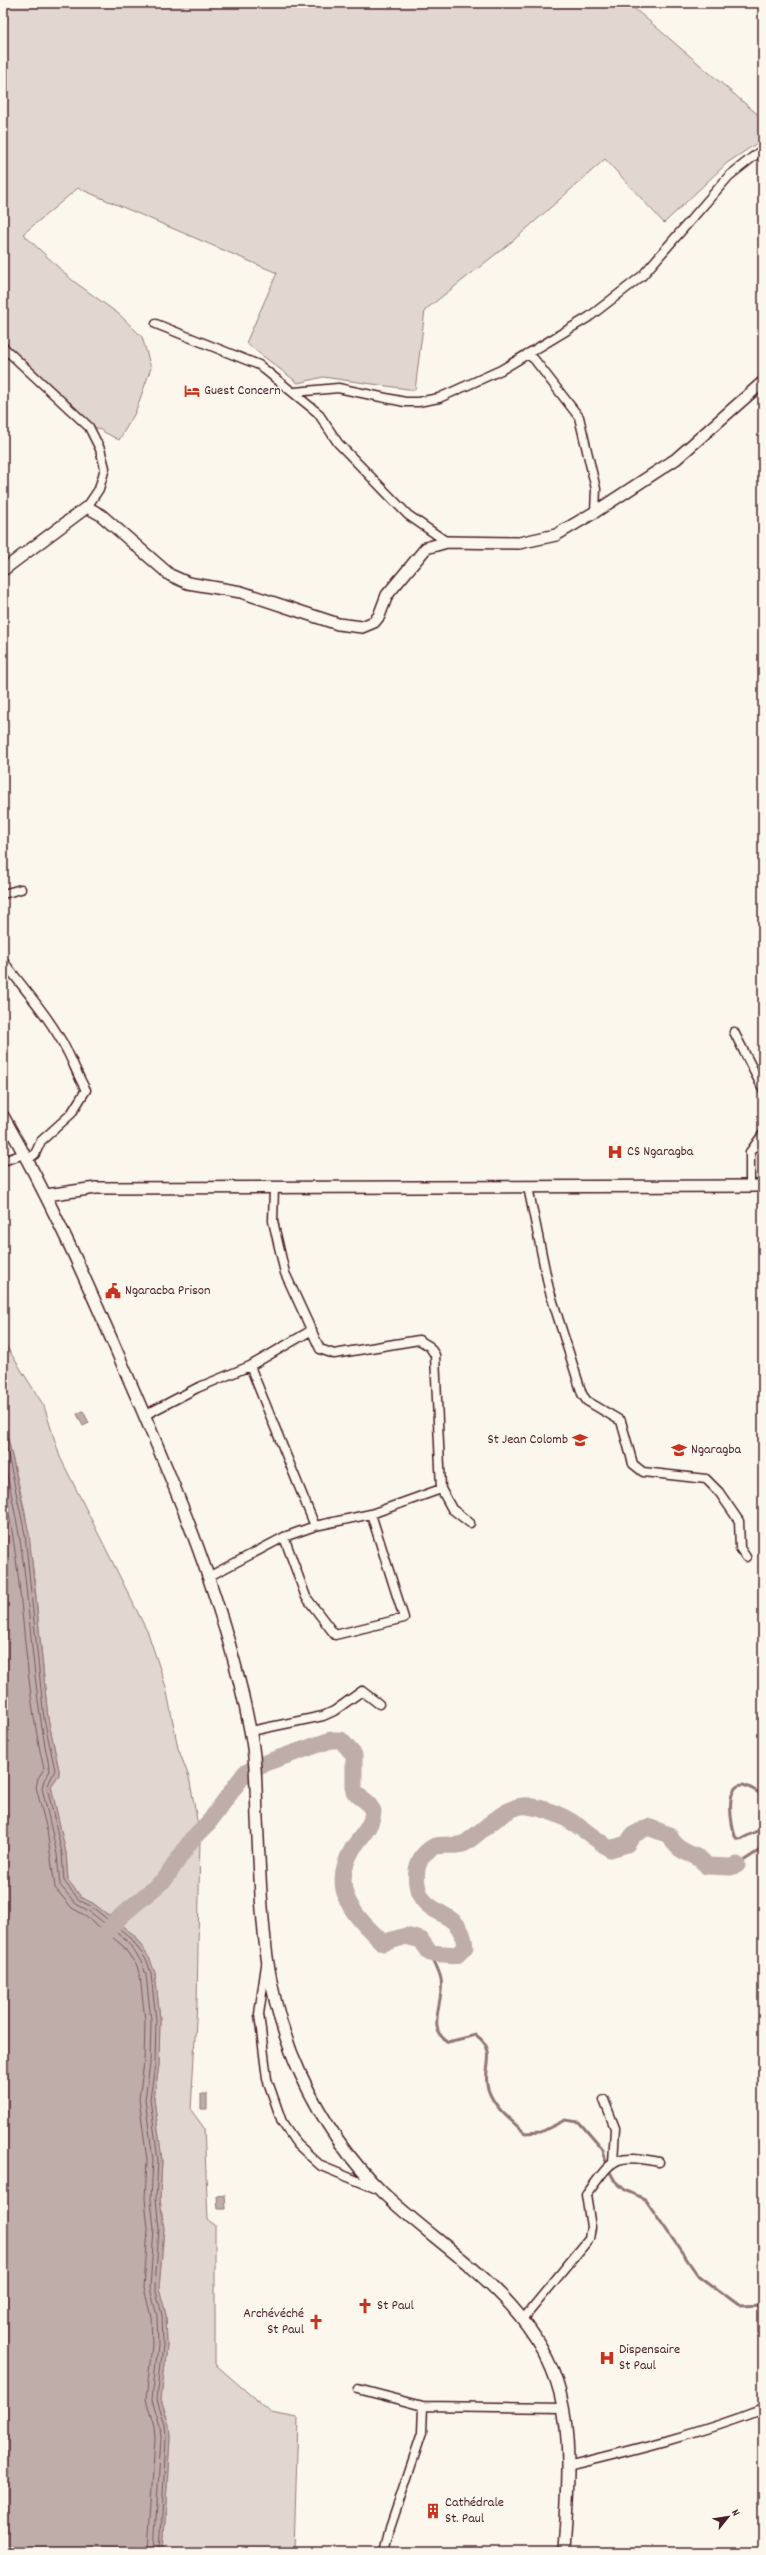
<svg xmlns="http://www.w3.org/2000/svg" width="766" height="2555" font-family="Dekko,sans-serif">
  <style>
    .green { fill: #e2d7d0; stroke: #967b7e }
    .water { fill: #bfadaa; stroke: #907477 }
    .lines { fill: none; stroke-linecap: round; stroke-linejoin: round }
    .shore { stroke: #79585e; stroke-width: 1 }
    .stream { stroke: #907477; stroke-width: 3 }
    .river { stroke: #bfadaa; stroke-width: 17 }
    .street-casing { stroke: #4a1f2b; stroke-width: 11 }
    .secondary-casing { stroke: #4a1f2b; stroke-width: 14 }
    .street { stroke: #fbf7ec; stroke-width: 8 }
    .secondary { stroke: #fbf7ec; stroke-width: 11 }
    .labels { text-anchor: middle; dominant-baseline: central; stroke-width: 3; stroke-linejoin: round; paint-order: stroke }
    .poi-label { font-size: 14px; fill: #4a1f2b; stroke: #fbf7ec; text-anchor: start }
  </style>
  <rect width="100%" height="100%" fill="#fbf7ec"/>
  <filter id="ink" filterUnits="userSpaceOnUse"><feTurbulence type="fractalNoise" baseFrequency=".025" numOctaves="2"/><feDisplacementMap in="SourceGraphic" scale="8" xChannelSelector="R" yChannelSelector="G"/><feConvolveMatrix kernelMatrix="1 2 1 2 8 2 1 2 1" color-interpolation-filters="sRGB"/></filter>
  <g filter="url(#ink)">
    <path class="green" d="M 3,3 L 628,3 L 763,119 L 763,139 L 727,163 L 664,223 L 605,159 L 515,239 L 425,310 L 415,390 L 323,377 L 298,383 L 246,343 L 277,273 L 78,188 L 23,234 L 72,280 L 120,315 L 142,337 L 151,368 L 135,413 L 119,440 L 91,425 L 60,394 L 10,357 L 3,348 Z
      M 3,1341 L 44,1406 L 60,1457 L 148,1633 L 166,1687 L 178,1748 L 189,1777 L 200,1836 L 197,2002 L 191,2110 L 204,2128 L 208,2220 L 215,2225 L 215,2364 L 271,2413 L 298,2418 L 294,2552 L 163,2552 L 170,2438 L 169,2425 L 161,2399 L 167,2346 L 166,2315 L 159,2288 L 164,2229 L 160,2199 L 162,2160 L 154,2099 L 159,2065 L 160,2019 L 155,1973 L 134,1935 L 94,1904 L 81,1897 L 68,1880 L 66,1853 L 51,1786 L 59,1775 L 59,1770 L 48,1718 L 34,1576 L 25,1511 L 3,1417 Z"/>
    <path class="water" d="M 83,1411 L 89,1423 L 83,1426 L 77,1414 Z
      M 3,1417 L 29,1533 L 48,1718 L 59,1770 L 59,1775 L 51,1786 L 66,1853 L 68,1880 L 81,1897 L 94,1904 L 134,1935 L 150,1959 L 155,1973 L 160,2019 L 159,2065 L 154,2099 L 162,2160 L 160,2199 L 164,2229 L 159,2288 L 166,2315 L 167,2346 L 161,2399 L 169,2425 L 170,2438 L 163,2552 L 3,2552 Z
      M 201,2094 L 207,2094 L 207,2109 L 201,2109 Z
      M 225,2195 L 226,2209 L 218,2209 L 217,2196 Z"/>
    <g class="lines">
      <path class="shore" d="M 3,1431 L 25,1534 L 44,1719 L 55,1770 L 47,1787 L 62,1853 L 64,1881 L 79,1900 L 92,1907 L 131,1938 L 147,1961 L 151,1974 L 156,2020 L 155,2065 L 150,2099 L 158,2160 L 156,2199 L 159,2229 L 155,2288 L 162,2315 L 163,2345 L 157,2399 L 165,2425 L 166,2438 L 160,2552
        M 3,1454 C 11,1495 21,1536 25,1577 C 32,1642 36,1707 50,1771 L 44,1780 L 42,1788 L 57,1854 L 60,1885 L 76,1904 L 89,1911 L 128,1942 L 142,1963 L 146,1975 L 151,2020 L 150,2064 L 145,2099 L 153,2160 L 151,2199 L 154,2229 L 150,2288 L 157,2316 L 158,2345 L 152,2399 L 160,2426 L 161,2438 L 154,2552
        M 3,1485 C 25,1578 22,1676 44,1769 L 38,1778 L 36,1787 L 47,1830 L 55,1888 L 72,1908 L 86,1916 L 123,1946 L 137,1966 L 140,1976 L 145,2020 L 144,2063 L 139,2099 L 147,2160 L 145,2199 L 148,2229 L 144,2288 L 151,2317 L 152,2345 L 146,2399 L 154,2427 L 155,2438 L 148,2552"/>
      <path class="stream" d="M 763,1795 C 757,1792 749,1786 743,1785 C 724,1784 731,1827 736,1838 L 741,1839 L 757,1831 L 763,1832
        M 737,1865 L 763,1848
        M 430,1953 C 434,1961 439,1970 441,1979 C 445,2001 425,2028 448,2042 L 476,2035 C 500,2053 481,2068 488,2089 C 494,2108 511,2120 525,2133 L 541,2132 L 565,2120 L 579,2122 L 603,2150 L 607,2167 L 615,2181 L 625,2190 L 645,2199 L 697,2274 L 740,2306 L 763,2305"/>
      <path class="river" d="M 101,1938 L 122,1915 L 165,1879 L 192,1839 L 209,1822 L 245,1773 L 265,1763 L 331,1740 L 341,1740 L 354,1755 L 354,1792 L 367,1802 L 373,1811 C 372,1827 361,1836 353,1848 C 328,1890 354,1915 383,1943 L 406,1936 L 421,1940 L 430,1953 L 457,1955 L 465,1947 C 462,1906 422,1920 417,1884 C 415,1871 418,1857 430,1849 C 440,1841 454,1849 465,1843 C 481,1833 508,1803 528,1806 C 566,1812 581,1829 610,1849 L 627,1844 L 633,1835 L 648,1827 L 669,1835 C 682,1859 694,1849 707,1866 L 731,1867 L 737,1865"/>
      <defs>
        <path id="street" d="M 156,324 L 259,365 L 318,413 L 338,443 L 408,515 L 447,542
          M 3,347 L 89,427 L 100,449 L 105,468 L 99,489 L 87,507
          M 527,354 L 534,359 L 579,417 L 596,489 L 595,512
          M 295,392 L 338,388 L 405,402 L 418,402 L 439,398 L 501,370 L 589,317 L 642,276 L 729,176 L 763,149
          M 3,894 L 21,889
          M 3,961 C 25,990 51,1019 67,1051 C 74,1064 78,1077 86,1090 L 71,1114 L 41,1141 L 35,1154 L 27,1160
          M 734,1032 L 763,1089
          M 3,1161 L 24,1154
          M 750,1186 L 750,1152 L 763,1134
          M 528,1187 L 549,1289 L 582,1394 L 587,1401 L 621,1421 L 633,1464 L 643,1472 L 706,1479 L 719,1492 L 739,1521 L 740,1548 L 746,1557
          M 274,1188 L 273,1221 L 285,1273 L 320,1349 L 334,1354 L 419,1340 L 429,1346 L 435,1355 L 441,1489 L 452,1509 L 470,1523
          M 250,1366 L 315,1526
          M 145,1415 L 197,1388 L 250,1366 L 312,1330
          M 284,1537 L 306,1597 L 335,1635 L 404,1618 L 371,1514
          M 208,1577 L 284,1537 L 315,1526 L 371,1514 L 441,1489
          M 251,1731 L 323,1716 L 334,1711 L 362,1691 L 379,1704
          M 266,1965 L 259,2014 L 267,2079 L 282,2122 L 297,2144 L 321,2166 L 377,2189
          M 604,2100 L 615,2128 L 613,2163
          M 524,2318 L 589,2239 L 591,2227 L 586,2195 C 613,2160 612,2152 659,2162
          M 358,2389 L 423,2406 L 563,2408
          M 567,2466 C 634,2450 699,2434 763,2409
          M 384,2552 L 390,2528 L 422,2433 L 423,2406"/>
        <path id="secondary" d="M 3,570 L 87,507 L 101,515 L 170,575 L 188,583 L 241,592 L 338,624 L 362,627 L 374,622 L 379,616 L 387,595 L 426,548 L 447,542 L 519,543 L 556,535 L 595,512 L 676,459 L 763,382
          M 3,1116 C 50,1198 87,1282 124,1368 C 175,1485 226,1604 250,1730 C 256,1758 256,1789 257,1818 C 262,1910 261,1989 301,2075 C 321,2118 349,2160 383,2193 C 449,2255 535,2299 560,2393 C 573,2444 567,2500 564,2552
          M 46,1195 L 96,1188 L 763,1186"/>
      </defs>
      <use href="#street" class="street-casing"/>
      <use href="#secondary" class="secondary-casing"/>
      <use href="#street" class="street"/>
      <use href="#secondary" class="secondary"/>
    </g>
  </g>
  <defs>
    <symbol id="hotel-bare" viewBox="-9 -9 18 18"><path d="M-6-4.5h1.5V1H6V5H4.5V3h-9V5H-6ZM-4 0a1.8 1.8 0 1 1 3.6 0ZM.5 0V-2.5h3Q6-2.5 6 0Z" fill="#c8321e" stroke="#fbf7ec" stroke-width="2.5" paint-order="stroke"/></symbol>
    <symbol id="hospital-bare" viewBox="-9 -9 18 18"><path d="M-5-5h3v3.5h4V-5h3V5h-3V1.5h-4V5h-3Z" fill="#c8321e" stroke="#fbf7ec" stroke-width="2.5" paint-order="stroke"/></symbol>
    <symbol id="civic-bare" viewBox="-9 -9 18 18"><path d="M-.6-6.5H3V-4.5H.6V-3L4-1V1h2V6H-6V1h2V-1L-.6-3ZM-1.2 2.5V6h2.4V2.5Z" fill="#c8321e" stroke="#fbf7ec" stroke-width="2.5" paint-order="stroke"/></symbol>
    <symbol id="school-bare" viewBox="-9 -9 18 18"><path d="M0-5L7-2L0 1L-7-2ZM-4 1L0 2.5L4 1V4Q0 6-4 4Z" fill="#c8321e" stroke="#fbf7ec" stroke-width="2.5" paint-order="stroke"/></symbol>
    <symbol id="church-bare" viewBox="-9 -9 18 18"><path d="M-1.2-6h2.4v3.5h3.3v2.4h-3.3V6h-2.4V-.1h-3.3v-2.4h3.3Z" fill="#c8321e" stroke="#fbf7ec" stroke-width="2.5" paint-order="stroke"/></symbol>
    <symbol id="building-bare" viewBox="-9 -9 18 18"><path d="M-4-6H4V6H1V3H-1V6H-4ZM-2.5-4.3h1.7v1.8h-1.7ZM.8-4.3h1.7v1.8H.8ZM-2.5-1h1.7V.8h-1.7ZM.8-1h1.7V.8H.8Z" fill="#c8321e" stroke="#fbf7ec" stroke-width="2.5" paint-order="stroke"/></symbol>
  </defs>
  <g fill-rule="evenodd">
    <use href="#hotel-bare" x="181" y="380" width="22" height="22"/>
    <use href="#hospital-bare" x="604" y="1141" width="22" height="22"/>
    <use href="#civic-bare" x="102" y="1280" width="22" height="22"/>
    <use href="#school-bare" x="569" y="1429" width="22" height="22"/>
    <use href="#school-bare" x="668" y="1439" width="22" height="22"/>
    <use href="#church-bare" x="354" y="2295" width="22" height="22"/>
    <use href="#church-bare" x="305" y="2311" width="22" height="22"/>
    <use href="#hospital-bare" x="596" y="2347" width="22" height="22"/>
    <use href="#building-bare" x="422" y="2500" width="22" height="22"/>
  </g>
  <g class="labels">
    <g class="poi-label">
      <text x="204" y="391">Guest Concern</text>
      <text x="627" y="1152">CS Ngaragba</text>
      <text x="125" y="1291">Ngaracba Prison</text>
      <text x="568" y="1440" text-anchor="end">St Jean Colomb</text>
      <text x="691" y="1450">Ngaragba</text>
      <text x="377" y="2306">St Paul</text>
      <text x="304" y="2314" text-anchor="end">Archévéché<tspan x="304" dy="16">St Paul</tspan></text>
      <text x="619" y="2350">Dispensaire<tspan x="619" dy="16">St Paul</tspan></text>
      <text x="445" y="2503">Cathédrale<tspan x="445" dy="16">St. Paul</tspan></text>
    </g>
  </g>
  <rect width="766" height="2555" fill="none" stroke="#fbf7ec" stroke-width="16"/>
  <rect x="8" y="8" width="750" height="2539" fill="none" stroke="#4a1f2b" stroke-width="1.5" filter="url(#ink)"/>
  <g transform="translate(728 2517) rotate(60)" stroke="#fbf7ec" stroke-width="3" paint-order="stroke">
  <path d="M0-3L7 15L0 10L-7 15Z" fill="#4a1f2b"/>
  <text y="-6" font-size="11" font-weight="bold" text-anchor="middle" fill="#4a1f2b">N</text>
  </g>
</svg>
